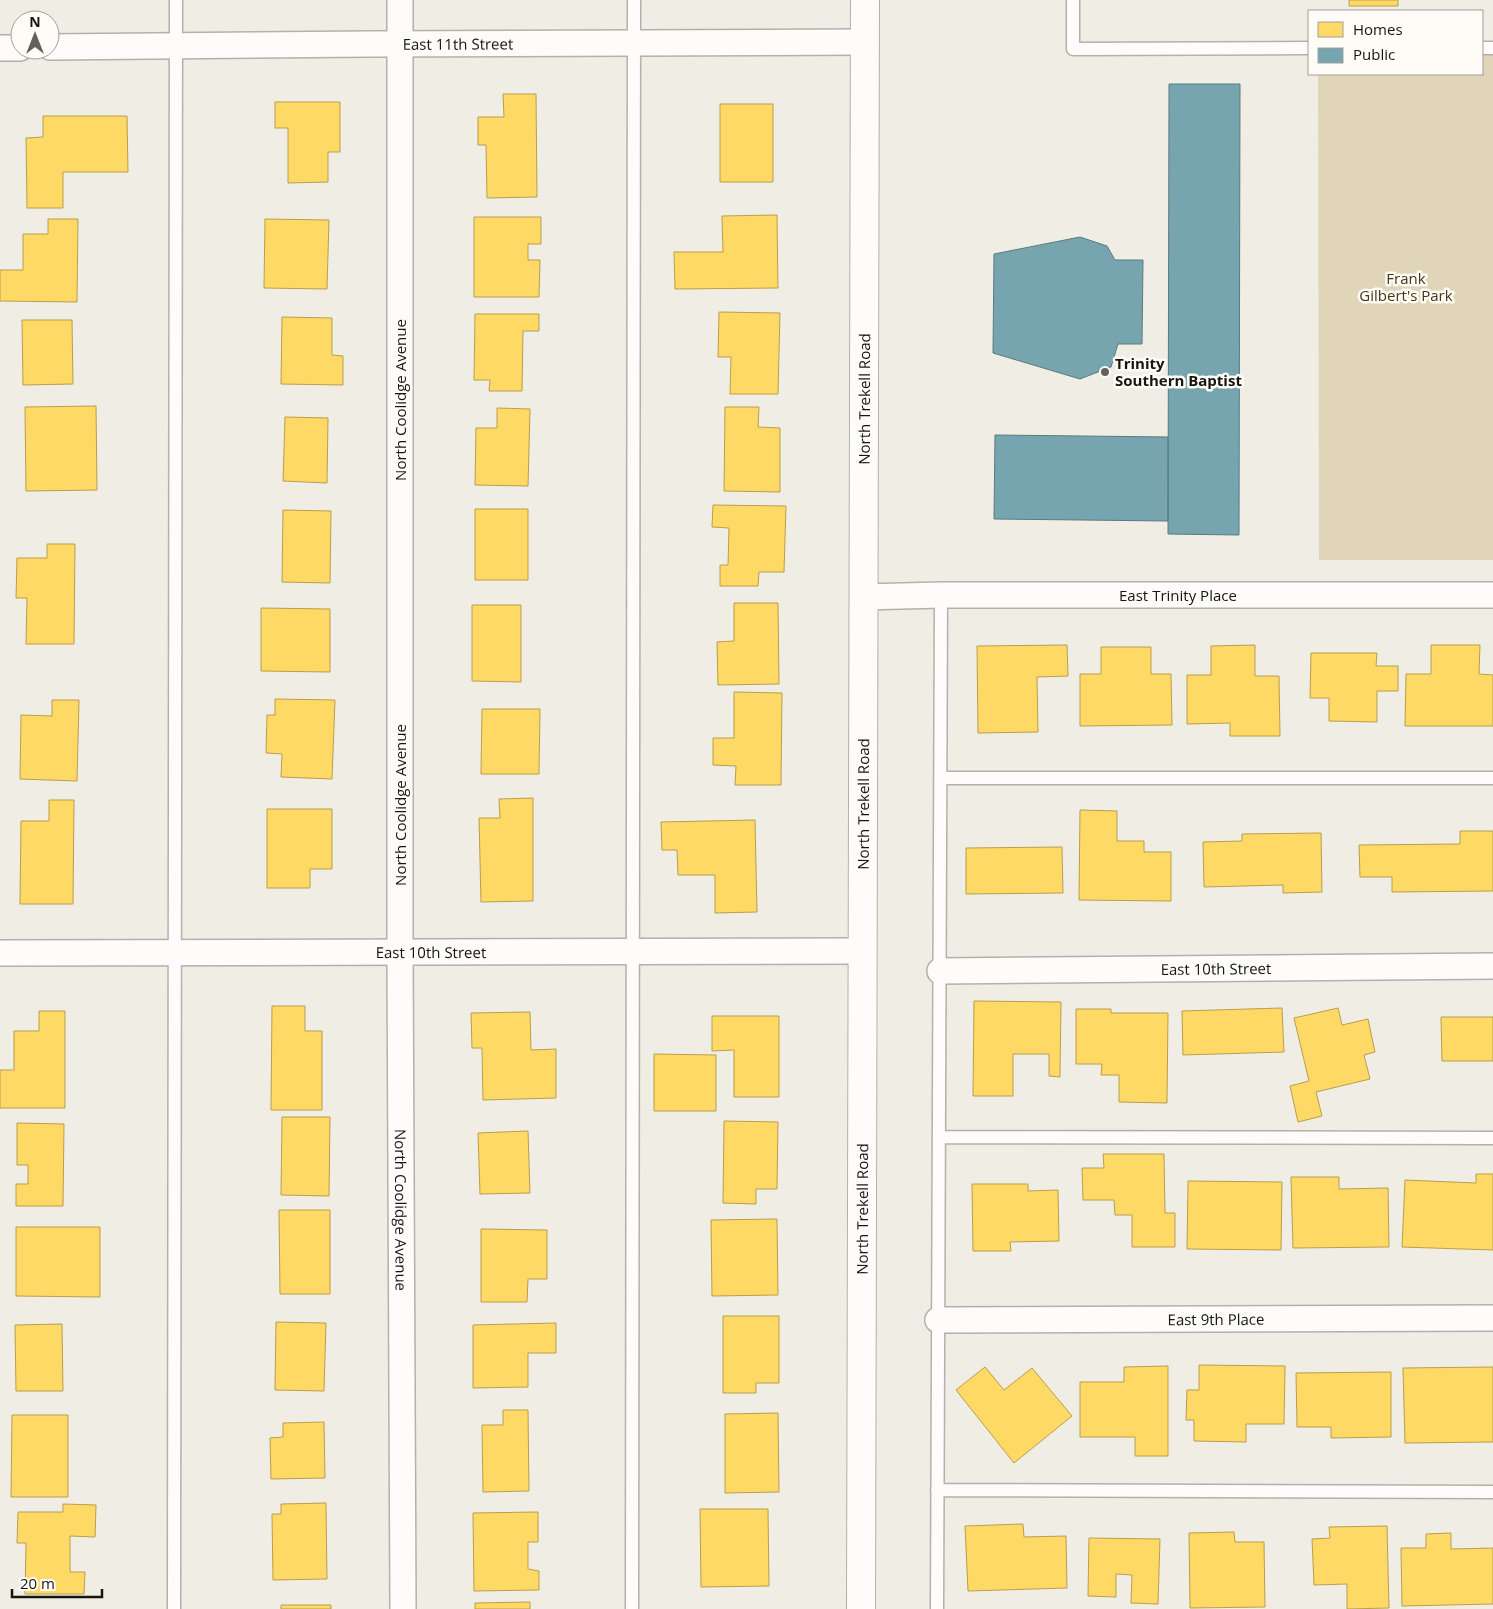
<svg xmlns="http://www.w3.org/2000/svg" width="1493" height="1609" font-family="'Open Sans',sans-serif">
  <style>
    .green { fill: #e0d5b8 }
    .homes { fill: #ffd966; stroke: #b99e4c }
    .public { fill: #76a5af; stroke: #5a7a7f }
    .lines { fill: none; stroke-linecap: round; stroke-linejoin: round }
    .service-casing { stroke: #b3b1ab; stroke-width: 15 }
    .minor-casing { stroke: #b3b1ab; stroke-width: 28 }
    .secondary-casing { stroke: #b3b1ab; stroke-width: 30 }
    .service { stroke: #fdfcfb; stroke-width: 12 }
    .minor { stroke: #fdfcfb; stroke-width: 25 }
    .secondary { stroke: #fdfcfb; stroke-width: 28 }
    .poi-dot { fill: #63615b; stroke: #fffcf7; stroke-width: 2 }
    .labels { text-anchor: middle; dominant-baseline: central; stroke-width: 5; stroke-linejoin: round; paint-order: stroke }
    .street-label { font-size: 15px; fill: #171510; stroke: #fffcf7 }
    .park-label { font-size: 15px; fill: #413616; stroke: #fffcf7 }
    .poi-label { font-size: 15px; font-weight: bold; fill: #171510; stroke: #fffcf7; text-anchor: start }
  </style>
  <rect width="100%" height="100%" fill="#f0ede5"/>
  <path class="green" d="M 1482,46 L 1493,46 L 1493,560 L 1319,560 L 1318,74 L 1482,74 Z"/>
  <path class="homes" d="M 1349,0 L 1398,0 L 1398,6 L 1349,6 Z
    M 503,94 L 536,94 L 537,197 L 487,198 L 486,145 L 478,145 L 478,117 L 504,117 Z
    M 275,102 L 340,102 L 340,152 L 328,152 L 328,182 L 288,183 L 288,128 L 275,128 Z
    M 720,104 L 773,104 L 773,182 L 720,182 Z
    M 43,116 L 127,116 L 128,172 L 63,172 L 63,208 L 27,208 L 26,138 L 43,137 Z
    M 777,215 L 778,288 L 675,289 L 674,252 L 723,252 L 722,216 Z
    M 474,217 L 541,217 L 541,244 L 528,244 L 528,260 L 540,260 L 539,297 L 474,297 Z
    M 48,219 L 78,219 L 77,302 L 0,301 L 0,270 L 23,270 L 23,234 L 48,234 Z
    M 265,219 L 329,220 L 327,289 L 264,288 Z
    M 719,312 L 780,313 L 778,394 L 730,394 L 731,357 L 718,357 Z
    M 475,314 L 539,314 L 539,331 L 523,331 L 522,391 L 489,391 L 490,380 L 474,380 Z
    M 282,317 L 332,318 L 332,355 L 343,356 L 343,385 L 281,384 Z
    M 22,320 L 72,320 L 73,384 L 23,385 Z
    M 96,406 L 97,490 L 26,491 L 25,407 Z
    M 725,407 L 759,407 L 758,427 L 780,428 L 780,492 L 724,491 Z
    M 497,408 L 530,409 L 528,486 L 475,485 L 476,428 L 497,428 Z
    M 285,417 L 328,418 L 327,483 L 283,481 Z
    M 713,505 L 786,506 L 784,572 L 759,572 L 758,586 L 720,586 L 720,565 L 728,565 L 729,528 L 712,527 Z
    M 475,509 L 528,509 L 528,580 L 475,580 Z
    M 283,510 L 331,511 L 330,583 L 282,582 Z
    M 47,544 L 75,544 L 74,644 L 26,644 L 27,598 L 16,598 L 17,558 L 47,558 Z
    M 734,603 L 778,603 L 779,684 L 718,685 L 717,642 L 734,641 Z
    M 472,605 L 521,605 L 521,682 L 472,681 Z
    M 261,608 L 330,609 L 330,672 L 261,671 Z
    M 1067,645 L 1068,676 L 1037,677 L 1038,732 L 978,733 L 977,646 Z
    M 1255,645 L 1255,676 L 1279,676 L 1280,736 L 1230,736 L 1230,723 L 1187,724 L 1187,675 L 1211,675 L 1211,646 Z
    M 1431,645 L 1480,645 L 1479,674 L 1493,675 L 1493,726 L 1405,726 L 1406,674 L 1431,674 Z
    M 1101,647 L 1151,647 L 1151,674 L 1171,674 L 1172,725 L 1080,726 L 1080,674 L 1101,674 Z
    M 1311,653 L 1377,653 L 1376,666 L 1398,666 L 1398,691 L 1377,691 L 1377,722 L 1329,721 L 1329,698 L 1310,698 Z
    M 734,692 L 782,693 L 781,785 L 735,785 L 736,766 L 713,765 L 713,738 L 734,738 Z
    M 275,699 L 335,700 L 332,779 L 281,777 L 282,754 L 266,753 L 267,715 L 275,715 Z
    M 52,700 L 79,700 L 77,781 L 20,779 L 21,715 L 52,716 Z
    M 482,709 L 540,709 L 539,774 L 481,774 Z
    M 533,798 L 533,901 L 481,902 L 479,818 L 500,818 L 499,799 Z
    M 49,800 L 74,800 L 73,904 L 20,904 L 21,821 L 49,821 Z
    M 267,809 L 332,809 L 332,869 L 310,869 L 310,888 L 267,888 Z
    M 1080,810 L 1117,811 L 1117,841 L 1144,841 L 1144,852 L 1171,852 L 1171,901 L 1079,900 Z
    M 755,820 L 757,912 L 715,913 L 715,875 L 678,875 L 677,850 L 662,850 L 661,822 Z
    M 1460,831 L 1493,831 L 1493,891 L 1392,892 L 1392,877 L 1360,877 L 1359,845 L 1460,844 Z
    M 1321,833 L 1322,892 L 1283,893 L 1283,885 L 1204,887 L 1203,842 L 1242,841 L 1242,834 Z
    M 1062,847 L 1063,893 L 966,894 L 966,848 Z
    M 974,1001 L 1061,1002 L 1060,1077 L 1049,1076 L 1049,1054 L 1013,1054 L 1013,1096 L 973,1096 Z
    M 272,1006 L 305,1006 L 305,1031 L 322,1031 L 322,1110 L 271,1110 Z
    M 1282,1008 L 1284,1052 L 1183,1055 L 1182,1011 Z
    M 1338,1008 L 1342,1025 L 1368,1019 L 1375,1052 L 1364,1055 L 1370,1079 L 1316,1092 L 1322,1116 L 1298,1122 L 1290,1086 L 1309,1081 L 1294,1018 Z
    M 1076,1009 L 1111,1009 L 1111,1013 L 1168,1013 L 1167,1103 L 1119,1102 L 1119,1075 L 1101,1075 L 1102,1064 L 1076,1064 Z
    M 39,1011 L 65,1011 L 65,1108 L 0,1108 L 0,1070 L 14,1070 L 14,1031 L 39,1031 Z
    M 530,1012 L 531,1050 L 556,1049 L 556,1098 L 483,1100 L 482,1048 L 472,1048 L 471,1013 Z
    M 712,1016 L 779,1016 L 779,1097 L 734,1097 L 734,1050 L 712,1051 Z
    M 1441,1017 L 1493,1017 L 1493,1061 L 1442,1061 Z
    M 654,1054 L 716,1055 L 716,1111 L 654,1111 Z
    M 282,1117 L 330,1117 L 329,1196 L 281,1195 Z
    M 724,1121 L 778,1122 L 777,1189 L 756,1189 L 756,1204 L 723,1203 Z
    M 17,1123 L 64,1124 L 63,1206 L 16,1206 L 16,1184 L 28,1184 L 28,1165 L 17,1165 Z
    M 528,1131 L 530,1193 L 480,1194 L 478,1133 Z
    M 1103,1154 L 1164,1154 L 1165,1213 L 1175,1213 L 1175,1247 L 1132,1247 L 1132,1215 L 1115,1215 L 1114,1200 L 1083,1200 L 1082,1168 L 1104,1168 Z
    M 1476,1174 L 1493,1174 L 1493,1250 L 1402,1247 L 1405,1180 L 1476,1183 Z
    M 1291,1177 L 1339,1177 L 1339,1189 L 1388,1188 L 1389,1247 L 1293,1248 Z
    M 1188,1181 L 1282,1182 L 1281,1250 L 1187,1249 Z
    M 972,1184 L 1028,1184 L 1028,1191 L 1058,1190 L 1059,1241 L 1010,1242 L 1011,1251 L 973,1251 Z
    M 279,1210 L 330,1210 L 330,1294 L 280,1294 Z
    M 777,1219 L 778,1295 L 712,1296 L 711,1220 Z
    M 16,1227 L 100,1227 L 100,1297 L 16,1296 Z
    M 481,1229 L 547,1230 L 547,1279 L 528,1279 L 527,1302 L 481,1302 Z
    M 723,1316 L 779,1316 L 779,1383 L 756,1383 L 756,1393 L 723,1393 Z
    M 276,1322 L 326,1323 L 324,1391 L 275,1390 Z
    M 556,1323 L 556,1353 L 528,1353 L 528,1387 L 473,1388 L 473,1325 Z
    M 62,1324 L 63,1391 L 16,1391 L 15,1325 Z
    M 1199,1365 L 1285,1366 L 1284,1424 L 1246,1424 L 1246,1442 L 1194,1441 L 1194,1420 L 1186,1420 L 1187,1390 L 1199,1390 Z
    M 1168,1366 L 1168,1456 L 1135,1456 L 1135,1437 L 1080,1437 L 1080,1382 L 1124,1382 L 1124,1367 Z
    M 985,1367 L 1004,1390 L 1032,1368 L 1072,1416 L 1014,1463 L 956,1390 Z
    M 1493,1367 L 1493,1442 L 1405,1443 L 1403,1368 Z
    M 1391,1372 L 1391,1437 L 1331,1438 L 1331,1427 L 1297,1427 L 1296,1373 Z
    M 503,1410 L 528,1410 L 529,1491 L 483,1492 L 482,1425 L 503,1425 Z
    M 778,1413 L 779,1492 L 725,1493 L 725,1414 Z
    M 12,1415 L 68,1415 L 68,1497 L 11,1497 Z
    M 324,1422 L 325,1478 L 271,1479 L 270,1438 L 283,1437 L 283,1423 Z
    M 326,1503 L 327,1579 L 273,1580 L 272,1514 L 281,1514 L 281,1504 Z
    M 63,1504 L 96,1505 L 95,1537 L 70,1536 L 70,1572 L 85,1572 L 84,1594 L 25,1594 L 26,1543 L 17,1543 L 18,1512 L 63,1512 Z
    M 700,1509 L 768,1509 L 769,1586 L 701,1587 Z
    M 538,1512 L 538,1542 L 528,1542 L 528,1569 L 539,1571 L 539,1590 L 474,1591 L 473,1513 Z
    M 1023,1524 L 1024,1537 L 1066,1536 L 1067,1588 L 968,1591 L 965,1526 Z
    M 1387,1526 L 1389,1608 L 1347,1609 L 1347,1584 L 1314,1585 L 1312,1539 L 1330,1538 L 1329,1527 Z
    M 1234,1532 L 1235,1542 L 1264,1542 L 1265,1607 L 1190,1608 L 1189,1533 Z
    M 1451,1533 L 1451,1549 L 1493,1548 L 1493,1604 L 1402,1606 L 1401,1548 L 1426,1548 L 1426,1534 Z
    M 1089,1538 L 1160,1539 L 1158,1604 L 1131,1603 L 1132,1575 L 1116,1574 L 1116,1597 L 1088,1596 Z
    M 530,1602 L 530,1609 L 475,1609 L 475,1603 Z
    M 281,1605 L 331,1605 L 331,1609 L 281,1609 Z"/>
  <path class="public" d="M 1169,84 L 1240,84 L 1239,535 L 1168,534 Z
    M 1080,237 L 1107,246 L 1115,260 L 1143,260 L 1142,344 L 1118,344 L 1111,367 L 1080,379 L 993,353 L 994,254 Z
    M 995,435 L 1168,437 L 1168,521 L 994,519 Z"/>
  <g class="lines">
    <defs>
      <path id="service" d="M 1073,0 L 1073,49 L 1309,48
        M 1482,48 L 1493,48
        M 941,778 L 1493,778
        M 939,1137 L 1493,1138
        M 937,1490 L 1493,1492
        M 174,1609 L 176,0
        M 632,1609 L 634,0
        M 937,1609 L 941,595"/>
      <g id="minor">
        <path id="s1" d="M 400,0 L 400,952 L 403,1609"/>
        <path id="s2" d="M 50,47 L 371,44 L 865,42"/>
        <path d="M 0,48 L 20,48"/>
        <path id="s3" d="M 863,597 L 941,595 L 1493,595"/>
        <path id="s4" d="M 0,953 L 863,951"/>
        <path id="s5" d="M 940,971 L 1493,966"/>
        <path id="s6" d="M 938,1320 L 1493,1318"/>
      </g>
      <g id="secondary">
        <path id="s7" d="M 861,1609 L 865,0"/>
      </g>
    </defs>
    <use href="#service" class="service-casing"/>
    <use href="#minor" class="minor-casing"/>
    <use href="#secondary" class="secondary-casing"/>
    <use href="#service" class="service"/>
    <use href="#minor" class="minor"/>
    <use href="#secondary" class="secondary"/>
  </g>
  <circle class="poi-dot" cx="1105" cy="372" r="5"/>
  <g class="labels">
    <g class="street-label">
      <text stroke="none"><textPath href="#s2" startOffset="408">East 11th Street</textPath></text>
      <text transform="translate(400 400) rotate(-90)">North Coolidge Avenue</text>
      <text stroke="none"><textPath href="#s7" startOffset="1210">North Trekell Road</textPath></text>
      <text stroke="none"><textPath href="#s3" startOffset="315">East Trinity Place</textPath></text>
      <text transform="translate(400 805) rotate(-90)">North Coolidge Avenue</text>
      <text stroke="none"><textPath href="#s7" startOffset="805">North Trekell Road</textPath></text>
      <text stroke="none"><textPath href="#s4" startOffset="431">East 10th Street</textPath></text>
      <text stroke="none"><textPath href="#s5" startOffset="276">East 10th Street</textPath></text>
      <text stroke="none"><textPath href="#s1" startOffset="1210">North Coolidge Avenue</textPath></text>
      <text stroke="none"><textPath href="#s7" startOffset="400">North Trekell Road</textPath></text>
      <text stroke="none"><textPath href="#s6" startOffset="278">East 9th Place</textPath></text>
    </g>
    <g class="park-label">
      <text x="1406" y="278">Frank<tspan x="1406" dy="17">Gilbert's Park</tspan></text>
    </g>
    <g class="poi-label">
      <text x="1115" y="363">Trinity<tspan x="1115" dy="17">Southern Baptist</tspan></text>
    </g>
  </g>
  <rect x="1308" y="10" width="175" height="65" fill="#fffcf7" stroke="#a2a09b"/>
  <rect x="1318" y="22" width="25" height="15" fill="#ffd966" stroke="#a2a09b"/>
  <text x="1353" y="35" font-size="15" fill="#171510">Homes</text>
  <rect x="1318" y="48" width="25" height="15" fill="#76a5af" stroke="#a2a09b"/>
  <text x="1353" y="60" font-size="15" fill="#171510">Public</text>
  <g transform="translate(35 35)"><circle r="24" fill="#fffcf7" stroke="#a2a09b"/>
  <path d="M0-4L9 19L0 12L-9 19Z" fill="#63615b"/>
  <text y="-8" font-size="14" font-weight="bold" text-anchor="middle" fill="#171510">N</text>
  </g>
  <path d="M12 1589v8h90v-8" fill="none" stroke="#171510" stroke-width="2.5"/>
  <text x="20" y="1589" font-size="15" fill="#171510" stroke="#fffcf7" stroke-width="4" paint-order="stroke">20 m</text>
</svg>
